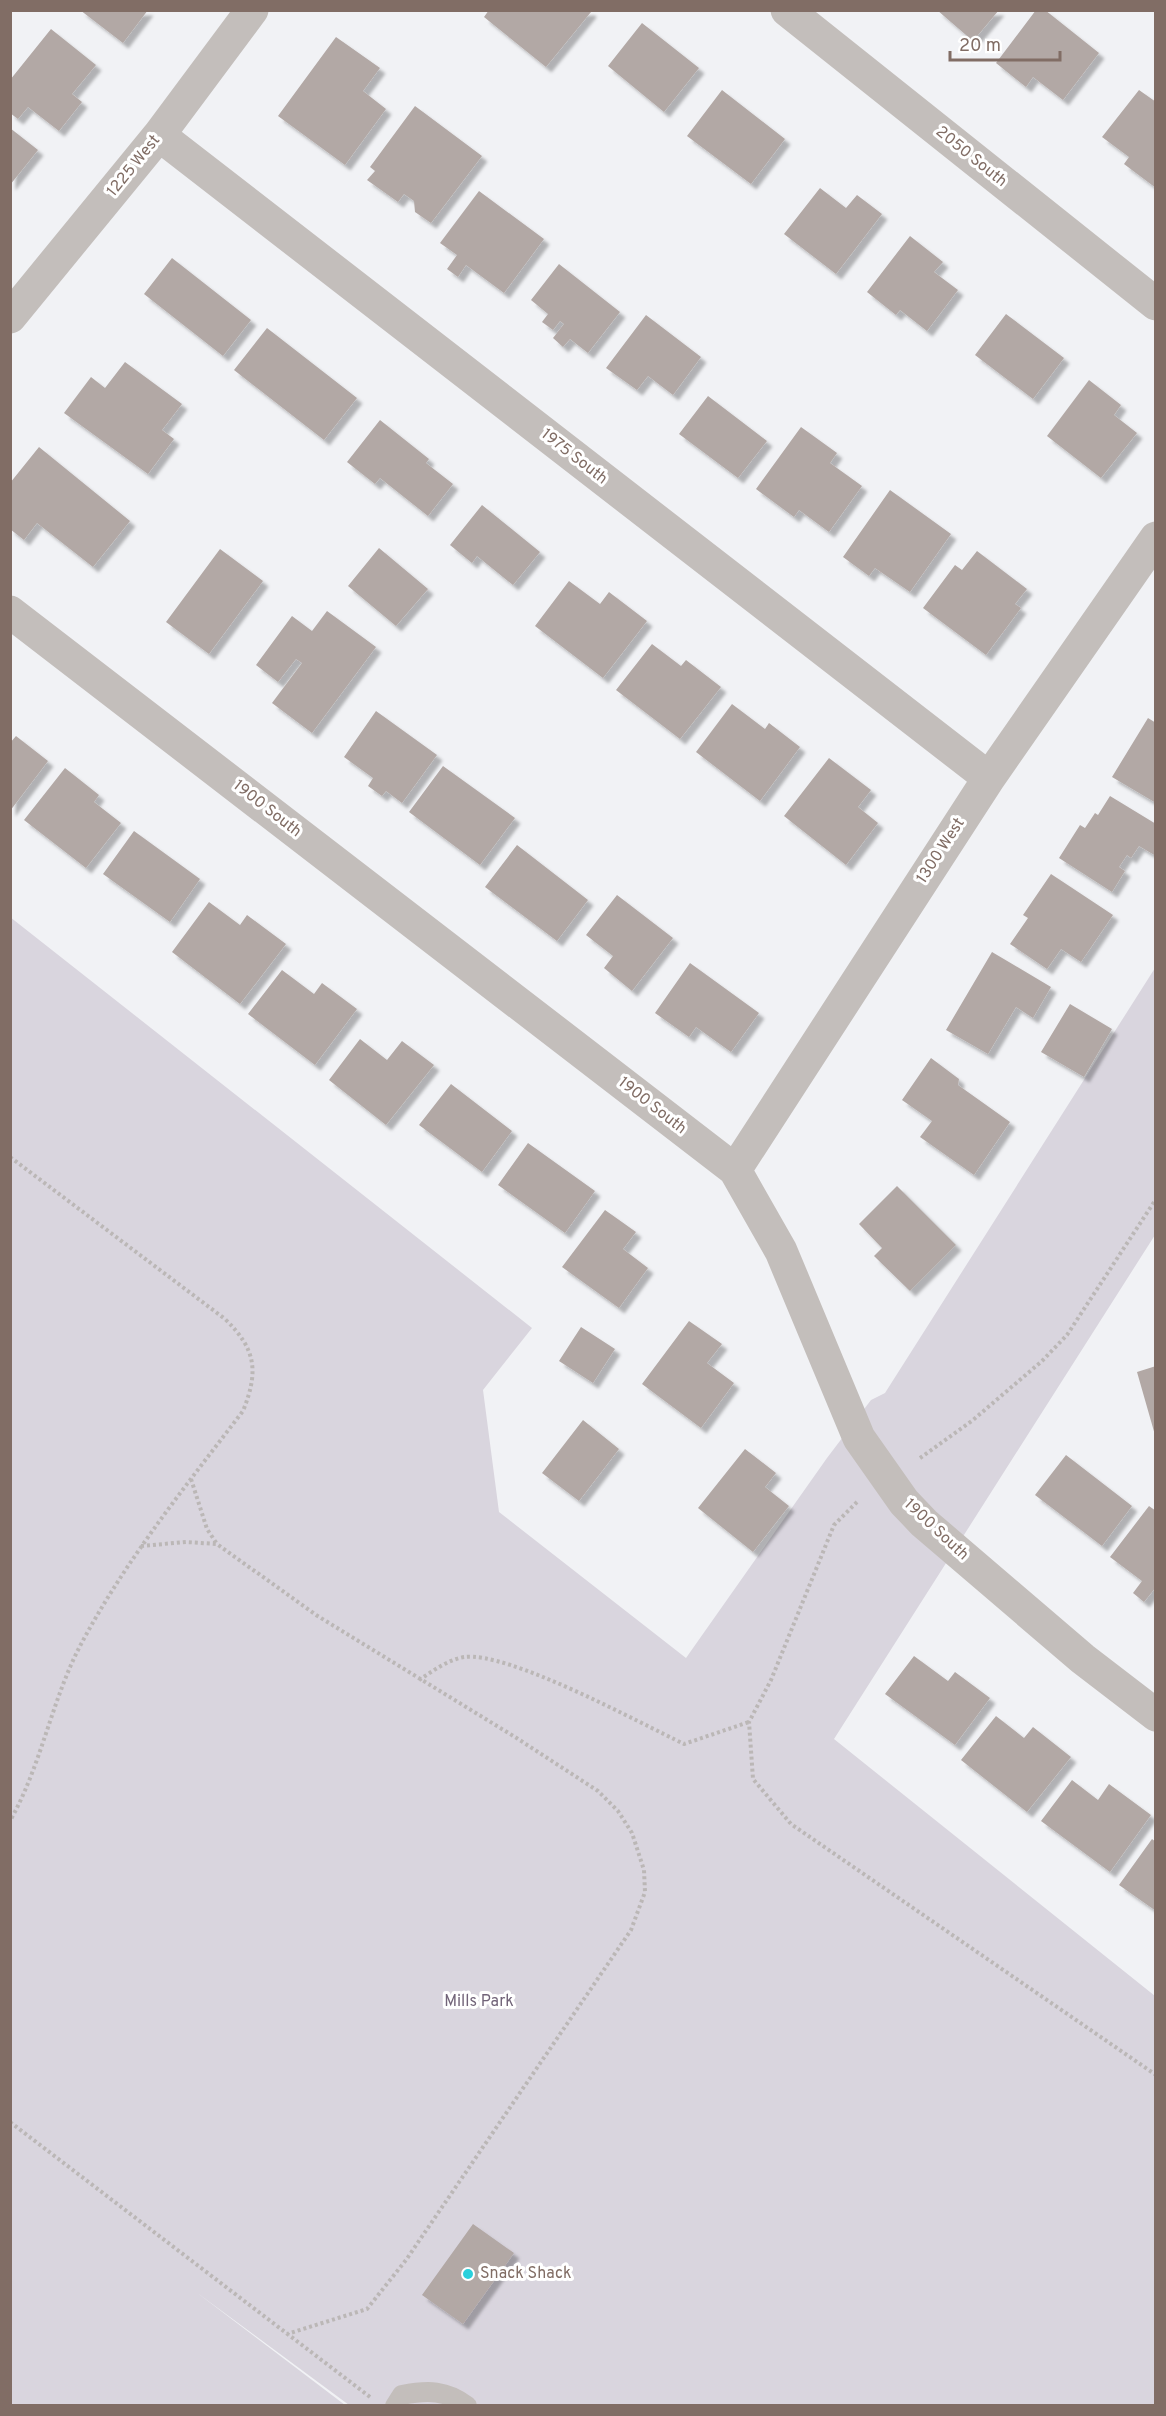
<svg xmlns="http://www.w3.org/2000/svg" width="1166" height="2416" font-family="Overpass,sans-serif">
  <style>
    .green { fill: #d9d5de }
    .building { fill: #b2a8a5; filter: url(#shadow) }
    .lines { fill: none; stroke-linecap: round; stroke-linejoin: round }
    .path { stroke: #bbb7b6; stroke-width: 4; stroke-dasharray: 3 3; stroke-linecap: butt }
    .lane { stroke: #c3bebb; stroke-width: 20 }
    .street { stroke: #c3bebb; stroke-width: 33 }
    .poi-dot { fill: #2ad0dc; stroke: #fff; stroke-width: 2 }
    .labels { text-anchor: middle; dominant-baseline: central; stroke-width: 6; stroke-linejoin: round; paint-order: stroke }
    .street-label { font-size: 16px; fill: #816d65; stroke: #fff }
    .park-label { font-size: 16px; fill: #716378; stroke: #fff }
    .poi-label { font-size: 16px; fill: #816d65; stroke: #fff; text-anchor: start }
  </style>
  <defs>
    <filter id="shadow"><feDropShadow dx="5.5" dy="5.5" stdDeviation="1.5" flood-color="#0004"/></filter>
  </defs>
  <rect width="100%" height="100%" fill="#f1f2f5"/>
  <path class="green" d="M 10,917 L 532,1328 L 483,1390 L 499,1512 L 686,1658 L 827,1458 L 871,1400 L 885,1393 L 1155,968 L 1155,1235 L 834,1739 L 1155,1996 L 1155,2405 L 349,2405 L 196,2292 L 345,2405 L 11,2405 Z"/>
  <path class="building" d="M 80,10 L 148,10 L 123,43 Z
    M 489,10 L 590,10 L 591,12 L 546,67 L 484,17 Z
    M 937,10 L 999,10 L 973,41 Z
    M 1036,10 L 1045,10 L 1099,53 L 1063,100 L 1033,77 L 1026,87 L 996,63 Z
    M 642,23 L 699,68 L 664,112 L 608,66 Z
    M 51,29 L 96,65 L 72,94 L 82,102 L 59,131 L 28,107 L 18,119 L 10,113 L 10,80 Z
    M 336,37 L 380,68 L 363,91 L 386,109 L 345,165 L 278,116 Z
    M 722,90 L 785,139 L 751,184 L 687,136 Z
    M 1139,90 L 1156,102 L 1156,188 L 1124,164 L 1129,157 L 1102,137 Z
    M 415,106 L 482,156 L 431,223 L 415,212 L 414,201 L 404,194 L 398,202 L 367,180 L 375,171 L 370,167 Z
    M 10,128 L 38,150 L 10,185 Z
    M 820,188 L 846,208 L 857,195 L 882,214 L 836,274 L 784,234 Z
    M 479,191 L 544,239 L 504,293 L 466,265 L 458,277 L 447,269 L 457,255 L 440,243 Z
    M 910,236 L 943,262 L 934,272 L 958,290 L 927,331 L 900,310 L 896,315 L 867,292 Z
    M 172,258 L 251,320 L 223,356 L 144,294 Z
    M 559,264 L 620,312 L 588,353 L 570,339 L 563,347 L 553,338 L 564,324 L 560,321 L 553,330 L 542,322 L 548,314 L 531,300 Z
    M 1006,314 L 1064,358 L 1033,399 L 975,355 Z
    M 646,315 L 701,357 L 673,395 L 648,376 L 637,390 L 606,368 Z
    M 267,328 L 357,398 L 324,440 L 234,370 Z
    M 125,362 L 182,404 L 162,430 L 174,439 L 148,474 L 64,413 L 91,377 L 105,388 Z
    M 1089,380 L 1121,405 L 1114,415 L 1137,433 L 1101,478 L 1047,436 Z
    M 708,396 L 767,441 L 738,478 L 679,434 Z
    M 380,420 L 429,459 L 426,463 L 453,484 L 428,516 L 380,478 L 375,484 L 347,462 Z
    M 801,427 L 837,453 L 830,463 L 862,486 L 829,532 L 799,510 L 794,517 L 756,489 Z
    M 39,447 L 130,521 L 93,567 L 37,523 L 24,540 L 10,529 L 10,483 Z
    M 890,490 L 951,534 L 910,592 L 875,568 L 869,576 L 843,557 Z
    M 482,505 L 540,552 L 513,585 L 477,556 L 472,563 L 450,545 Z
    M 379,548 L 428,589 L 396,626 L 348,586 Z
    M 220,549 L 263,581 L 209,654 L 166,622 Z
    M 977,551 L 1027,589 L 1015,604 L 1021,608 L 986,655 L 923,608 L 955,565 L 962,570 Z
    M 569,581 L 600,604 L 609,592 L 647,621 L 603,678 L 535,626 Z
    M 327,611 L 376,647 L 312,733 L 272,703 L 302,663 L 296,659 L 278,682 L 256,665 L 292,616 L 312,631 Z
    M 652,644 L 681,666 L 686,660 L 721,687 L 680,739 L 616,690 Z
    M 732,704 L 765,729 L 769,723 L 800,747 L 760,801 L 696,752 Z
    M 376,711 L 437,755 L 402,803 L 386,791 L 382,796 L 368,786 L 373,778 L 344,757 Z
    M 1148,718 L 1156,723 L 1156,803 L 1112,777 Z
    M 16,736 L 48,761 L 10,811 L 10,743 Z
    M 829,758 L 871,790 L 858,807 L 878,823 L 846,865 L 784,816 Z
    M 443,766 L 515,818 L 480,865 L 409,812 Z
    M 65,768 L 99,795 L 94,802 L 121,823 L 86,868 L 24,820 Z
    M 1110,796 L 1156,824 L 1156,856 L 1139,846 L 1131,858 L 1127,855 L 1119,867 L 1125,871 L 1112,892 L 1059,858 L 1080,825 L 1085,828 L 1095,813 L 1098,815 Z
    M 134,831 L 200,879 L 170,922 L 103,874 Z
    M 517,845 L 588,900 L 557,941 L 485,887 Z
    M 1051,874 L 1113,915 L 1081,962 L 1061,949 L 1047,969 L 1010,944 L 1028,918 L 1023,915 Z
    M 617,895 L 673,938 L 632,991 L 604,968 L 613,956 L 586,935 Z
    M 209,902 L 240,925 L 247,915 L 286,944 L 240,1004 L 172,952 Z
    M 992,952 L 1051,987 L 1033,1018 L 1016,1007 L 988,1054 L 946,1030 Z
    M 690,963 L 759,1013 L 731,1052 L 696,1027 L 689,1037 L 655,1013 Z
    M 282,970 L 314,994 L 322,983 L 357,1009 L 315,1065 L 248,1014 Z
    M 1070,1004 L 1112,1029 L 1084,1077 L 1041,1052 Z
    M 360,1039 L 387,1060 L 402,1041 L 434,1065 L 386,1125 L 329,1080 Z
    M 931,1058 L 959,1079 L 958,1085 L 1010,1122 L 974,1175 L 920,1137 L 932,1121 L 902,1100 Z
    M 451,1084 L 512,1131 L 482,1172 L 419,1125 Z
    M 528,1143 L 595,1191 L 565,1233 L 498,1185 Z
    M 897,1186 L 956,1245 L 910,1291 L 874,1256 L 882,1248 L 859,1224 Z
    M 605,1210 L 636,1232 L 623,1249 L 648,1268 L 619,1308 L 562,1267 Z
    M 689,1321 L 722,1344 L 707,1363 L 734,1383 L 701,1428 L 642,1384 Z
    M 581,1327 L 615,1349 L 593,1383 L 559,1361 Z
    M 1156,1366 L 1156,1435 L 1155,1435 L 1137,1372 Z
    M 583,1420 L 619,1449 L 579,1501 L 542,1473 Z
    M 745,1449 L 776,1473 L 765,1487 L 789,1506 L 753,1552 L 698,1508 Z
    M 1066,1455 L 1132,1506 L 1102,1546 L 1035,1495 Z
    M 1149,1506 L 1156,1511 L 1156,1587 L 1144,1602 L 1133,1593 L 1142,1581 L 1110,1557 Z
    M 914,1656 L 948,1681 L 955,1672 L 990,1698 L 955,1745 L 885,1694 Z
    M 996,1716 L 1024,1738 L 1033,1727 L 1071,1757 L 1027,1812 L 961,1760 Z
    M 1072,1780 L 1098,1800 L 1109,1784 L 1151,1815 L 1110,1872 L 1041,1821 Z
    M 1152,1839 L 1156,1842 L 1156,1911 L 1119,1885 Z
    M 473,2224 L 514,2253 L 463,2324 L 422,2295 Z"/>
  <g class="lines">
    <path class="path" d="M 10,1157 L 225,1319 C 256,1349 259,1371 243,1411 C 185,1487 124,1562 79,1648 C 51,1703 41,1766 10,1821
      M 920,1458 L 973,1420 L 1042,1361 L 1067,1335 L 1156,1199
      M 191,1479 L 207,1529 L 217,1544
      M 857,1502 L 834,1525 L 771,1680 L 749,1722 L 753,1779 L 791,1824 L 1156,2075
      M 141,1546 L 186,1542 L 217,1544 L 316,1615 L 515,1737 L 598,1791 L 618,1811 L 632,1833 L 644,1870 L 645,1892 L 631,1930 L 406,2260 L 367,2309 L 287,2334
      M 419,1680 C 433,1671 447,1660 464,1657 C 508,1651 640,1723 684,1744 L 749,1722
      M 10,2122 L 370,2397"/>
    <path class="lane" d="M 395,2406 L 402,2395 C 428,2390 446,2390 467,2406"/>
    <path class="street" d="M 787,10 L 1156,304
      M 159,135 L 989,778
      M 10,317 L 159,135 L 252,10
      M 10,612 L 735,1170 L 781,1251 L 859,1438 L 904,1502 L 924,1523 L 1083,1659 L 1156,1715
      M 735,1170 L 989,778 L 1156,538"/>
  </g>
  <circle class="poi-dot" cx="468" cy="2274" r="6"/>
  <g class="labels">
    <g class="street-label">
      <text transform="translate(971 157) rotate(39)">2050 South</text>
      <text transform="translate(134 166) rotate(-51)">1225 West</text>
      <text transform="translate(574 457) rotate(38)">1975 South</text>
      <text transform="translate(267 809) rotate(38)">1900 South</text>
      <text transform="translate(941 851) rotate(-57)">1300 West</text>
      <text transform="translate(652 1106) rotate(38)">1900 South</text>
      <text transform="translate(936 1530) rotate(43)">1900 South</text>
    </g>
    <g class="park-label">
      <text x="479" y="2002">Mills Park</text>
    </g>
    <g class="poi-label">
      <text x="480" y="2274">Snack Shack</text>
    </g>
  </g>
  <rect width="1166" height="2416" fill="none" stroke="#816d65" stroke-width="24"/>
  <path d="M950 51v9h110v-9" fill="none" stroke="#816d65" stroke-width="3"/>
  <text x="959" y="51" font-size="18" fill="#816d65" stroke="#ffffff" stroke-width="4.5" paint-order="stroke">20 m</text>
</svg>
